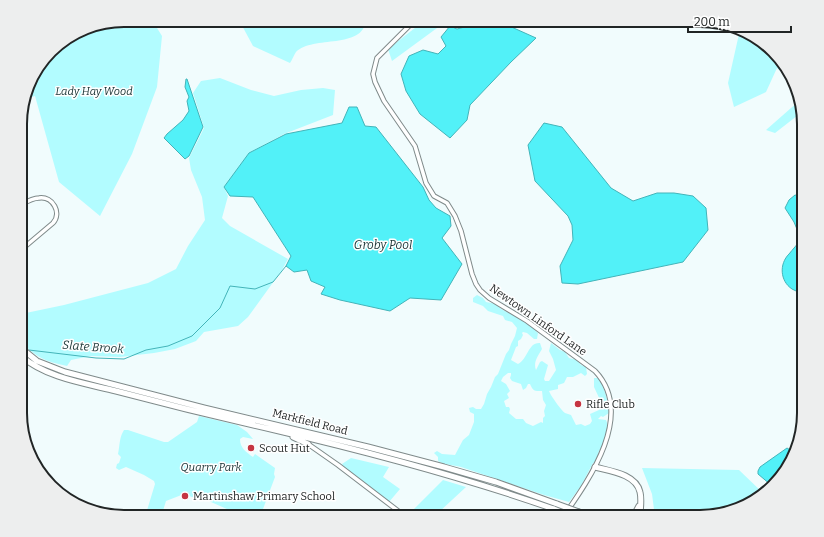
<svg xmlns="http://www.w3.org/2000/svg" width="824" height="537" font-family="Bitter,serif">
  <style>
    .green { fill: #b2fcff; fill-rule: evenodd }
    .water { fill: #52f1f8; stroke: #43b4b9 }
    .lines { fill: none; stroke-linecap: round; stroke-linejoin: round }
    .stream { stroke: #43b4b9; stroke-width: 1 }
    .minor-casing { stroke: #7f8a8a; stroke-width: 5.5 }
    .highway-casing { stroke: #7f8a8a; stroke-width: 7 }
    .minor { stroke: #fff; stroke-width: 3.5 }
    .highway { stroke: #fff; stroke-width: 5 }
    .highway-bridge-casing { stroke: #7f8a8a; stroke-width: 7; stroke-linecap: butt }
    .highway-bridge { stroke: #fff; stroke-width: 5 }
    .poi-dot { fill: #c53542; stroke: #fff; stroke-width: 1.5 }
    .labels { text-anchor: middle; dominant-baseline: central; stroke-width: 3; stroke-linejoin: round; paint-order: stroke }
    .park-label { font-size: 11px; font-style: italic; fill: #183234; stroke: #fff }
    .street-label { font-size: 11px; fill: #212525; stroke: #fff }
    .poi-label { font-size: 11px; fill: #212525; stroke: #fff; text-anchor: start }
    .water-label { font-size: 12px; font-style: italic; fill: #1c3637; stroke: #fff }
    .rim { fill: none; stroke: #212525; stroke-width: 2 }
  </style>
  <rect width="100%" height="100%" fill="#f1fcfd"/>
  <path class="green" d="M 124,20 L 152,20 L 162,36 L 157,87 L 132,154 L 100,216 L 59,182 L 35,96 L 24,100 L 31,78 L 55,46 L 84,28 Z
    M 239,20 L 366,20 C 363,50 313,35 296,52 C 294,55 292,60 290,63 L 253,46 Z
    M 421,20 L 448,20 L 392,61 L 388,49 L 420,24 Z
    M 725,27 L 758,38 L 790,72 L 793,82 L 777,68 L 766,92 L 734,107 L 728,83 L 739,34 Z
    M 220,78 L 251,90 L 274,96 L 301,90 L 323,88 L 335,90 L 333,115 L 284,134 L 249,153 L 224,187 L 228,196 L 222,218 L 230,226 L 288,259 L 282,270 L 248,317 L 238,326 L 204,332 L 196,341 L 175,349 L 154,353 L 120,357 L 91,356 L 71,360 L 67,366 C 45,361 36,358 21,341 L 21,314 L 64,305 L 148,283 L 176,269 L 188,246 L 205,220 L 202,197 L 191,170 L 189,158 L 204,128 L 193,93 L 201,81 Z
    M 799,101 L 802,112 L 775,133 L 766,130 Z
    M 477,295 L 483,298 L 486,302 L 496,304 L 501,309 L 513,315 L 531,326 L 538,333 L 537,339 L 534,339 L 527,333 L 523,332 L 522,333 L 523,335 L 521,339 L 518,341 L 518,346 L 516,347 L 511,360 L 518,364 C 528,359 528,342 540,343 L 542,349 C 538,356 533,362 536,370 L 540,362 L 542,361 L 548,365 L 544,379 L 545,381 L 549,381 L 556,370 L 553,359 L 549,351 L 551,343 L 560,350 L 565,352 L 569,358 L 577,360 L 581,365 L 586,367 L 587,374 L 585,376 L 581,373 L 573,377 L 567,377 L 564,383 L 558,385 L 558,389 L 549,391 C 551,396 561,410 565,413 C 567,414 569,414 571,415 L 576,425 L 581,424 L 585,426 L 590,424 L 592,421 L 590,414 L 599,410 L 601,402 L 594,387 L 594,378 L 599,378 C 605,389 608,401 609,413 L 603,417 L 601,416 L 598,419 L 606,420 C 608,424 608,428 606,432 L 608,435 L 606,446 L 603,446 L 599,451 L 596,462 L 593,463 L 581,486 L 569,502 L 544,495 L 461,467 C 453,465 444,465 438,461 L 438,457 L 434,453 L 437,451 L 442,454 L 455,455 L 463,440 L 469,435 L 474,422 L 474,414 L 470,412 L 469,408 L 473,407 L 476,409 L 481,409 L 484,404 L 487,394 L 491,387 L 495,377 L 498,374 L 506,354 L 509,350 L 511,344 L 515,336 L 517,328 L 512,322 L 505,320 L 503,316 L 488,311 L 483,306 L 473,302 L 473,298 ZM 508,373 L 511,373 L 511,375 L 510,378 L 512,381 L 521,384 L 523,390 L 526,388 L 528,384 L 530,384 C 533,391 534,391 542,391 L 543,400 L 546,405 L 544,411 L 545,416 L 543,418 L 543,423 L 541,422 L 533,426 L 526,423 L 523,419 L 516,419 L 509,413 L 510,409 L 509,407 L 506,407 L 504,401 L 509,398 L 507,394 L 510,391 L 506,384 L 501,381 L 503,377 Z
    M 199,416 L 237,425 L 247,432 L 253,439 L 243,437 L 240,439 C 240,448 246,452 253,457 L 255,454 L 275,468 L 274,474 L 275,477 L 260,517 L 245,517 L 211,502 L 205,497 L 192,497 L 184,494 L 166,501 L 161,517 L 145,517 L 155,484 L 154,481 L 144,475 L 126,467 L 119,470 L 116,468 L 117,464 L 119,463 L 121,457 L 118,454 C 120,445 119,438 124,430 L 128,430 L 164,442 L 168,442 L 197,422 Z
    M 351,458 L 389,467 L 383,477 L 400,489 L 389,502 L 344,467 L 342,464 Z
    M 642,468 L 739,470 L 763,493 L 752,503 L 707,517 L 655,517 L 652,494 Z
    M 443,480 L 466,487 L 438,513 L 440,515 L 440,517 L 423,517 L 413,510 Z"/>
  <path class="water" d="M 476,24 L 507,25 L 536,38 L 511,62 L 470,105 L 467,120 L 450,138 L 420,114 L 406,91 L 401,74 L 409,56 L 423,50 L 438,54 L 446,46 L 441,37 L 450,26 L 457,29 Z
    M 186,79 L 187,79 L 203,127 L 189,156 L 185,159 L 164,138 L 167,134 L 183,120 L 189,111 L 187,101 L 189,97 L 185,87 Z
    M 349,107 L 357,107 L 365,126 L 376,127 L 423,187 L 429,200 L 436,208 L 450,216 L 451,226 L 442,238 L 462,264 L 441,300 L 410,298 L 390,311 L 340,300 L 321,294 L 325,287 L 311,281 L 307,270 L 294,272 L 286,266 L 291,256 L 253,197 L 230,196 L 224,187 L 249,153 L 286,134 L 342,123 Z
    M 544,123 L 562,127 L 611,188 L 633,201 L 657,193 L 674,193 L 693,196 L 706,208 L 708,230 L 683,262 L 578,284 L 562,283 L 560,266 L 573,240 L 572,225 L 568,216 L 535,181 L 528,145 Z
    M 795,195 L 804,197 L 804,280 L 800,278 L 798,282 L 804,286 L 804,294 C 800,293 796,291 792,289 C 780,281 779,264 789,254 C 793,249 797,245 801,239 L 794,222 L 785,208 L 789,200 Z
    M 787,448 L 792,451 L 793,453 L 786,471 L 771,485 L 758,474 L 758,471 L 760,467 Z"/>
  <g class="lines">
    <path class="stream" d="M 29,350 L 96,358 L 124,359 L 146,350 L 168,346 L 192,336 L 220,308 L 230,286 L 255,289 L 273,282 L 286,266"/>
    <defs>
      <path id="minor" d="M 415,20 L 377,58 L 373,74 L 375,82 L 384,101 L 415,146 L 426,183 L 434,196 L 447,203 L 455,216 L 461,231 L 472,274 L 476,284 L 480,290 L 489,298 L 527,321 L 595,371 C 636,414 589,480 563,517
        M 21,205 C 26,202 32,198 39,198 C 53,196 62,213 53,223 L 21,250
        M 308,444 L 338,465 L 406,517
        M 515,517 L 520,514 L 528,517"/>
      <path id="highway" d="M 21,348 L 37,361 L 65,372 L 204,408 L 368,447 L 444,467 L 496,482 L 557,504
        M 21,356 C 47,378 84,383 116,391 C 169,405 222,418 275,430 C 369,452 463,477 554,509
        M 293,437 L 308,444
        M 595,467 C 610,471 636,474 640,492 C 642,500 640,509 640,517
        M 579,512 L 590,517
        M 633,517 L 639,506"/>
    </defs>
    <use href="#minor" class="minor-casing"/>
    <use href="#highway" class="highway-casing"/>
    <use href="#minor" class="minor"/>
    <use href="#highway" class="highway"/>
    <defs>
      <path id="highway-bridge" d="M 557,504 L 579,512
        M 554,509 L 573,517"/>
    </defs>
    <use href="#highway-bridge" class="highway-bridge-casing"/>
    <use href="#highway-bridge" class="highway-bridge"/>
  </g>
  <g class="poi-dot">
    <circle cx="578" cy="404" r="4"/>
    <circle cx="251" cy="448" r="4"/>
    <circle cx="185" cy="496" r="4"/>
  </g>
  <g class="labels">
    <g class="park-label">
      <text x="94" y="91">Lady Hay Wood</text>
      <text x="211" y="467">Quarry Park</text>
    </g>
    <g class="street-label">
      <text transform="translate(538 320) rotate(35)">Newtown Linford Lane</text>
      <text transform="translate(310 422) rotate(14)">Markfield Road</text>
    </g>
    <g class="poi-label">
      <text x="586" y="404">Rifle Club</text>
      <text x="259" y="448">Scout Hut</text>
      <text x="193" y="496">Martinshaw Primary School</text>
    </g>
    <g class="water-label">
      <text x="383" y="245">Groby Pool</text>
      <text transform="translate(93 347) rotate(4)">Slate Brook</text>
    </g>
  </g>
  <path d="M0 0H824V537H0ZM124 27H700A97 97 0 0 1 797 124V413A97 97 0 0 1 700 510H124A97 97 0 0 1 27 413V124A97 97 0 0 1 124 27Z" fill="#edeeee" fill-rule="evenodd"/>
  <path class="rim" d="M124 27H700A97 97 0 0 1 797 124V413A97 97 0 0 1 700 510H124A97 97 0 0 1 27 413V124A97 97 0 0 1 124 27Z"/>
  <path d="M688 26v6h103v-6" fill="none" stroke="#212525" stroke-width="2"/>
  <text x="694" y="26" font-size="12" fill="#212525" stroke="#ffffff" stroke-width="3" paint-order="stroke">200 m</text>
</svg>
